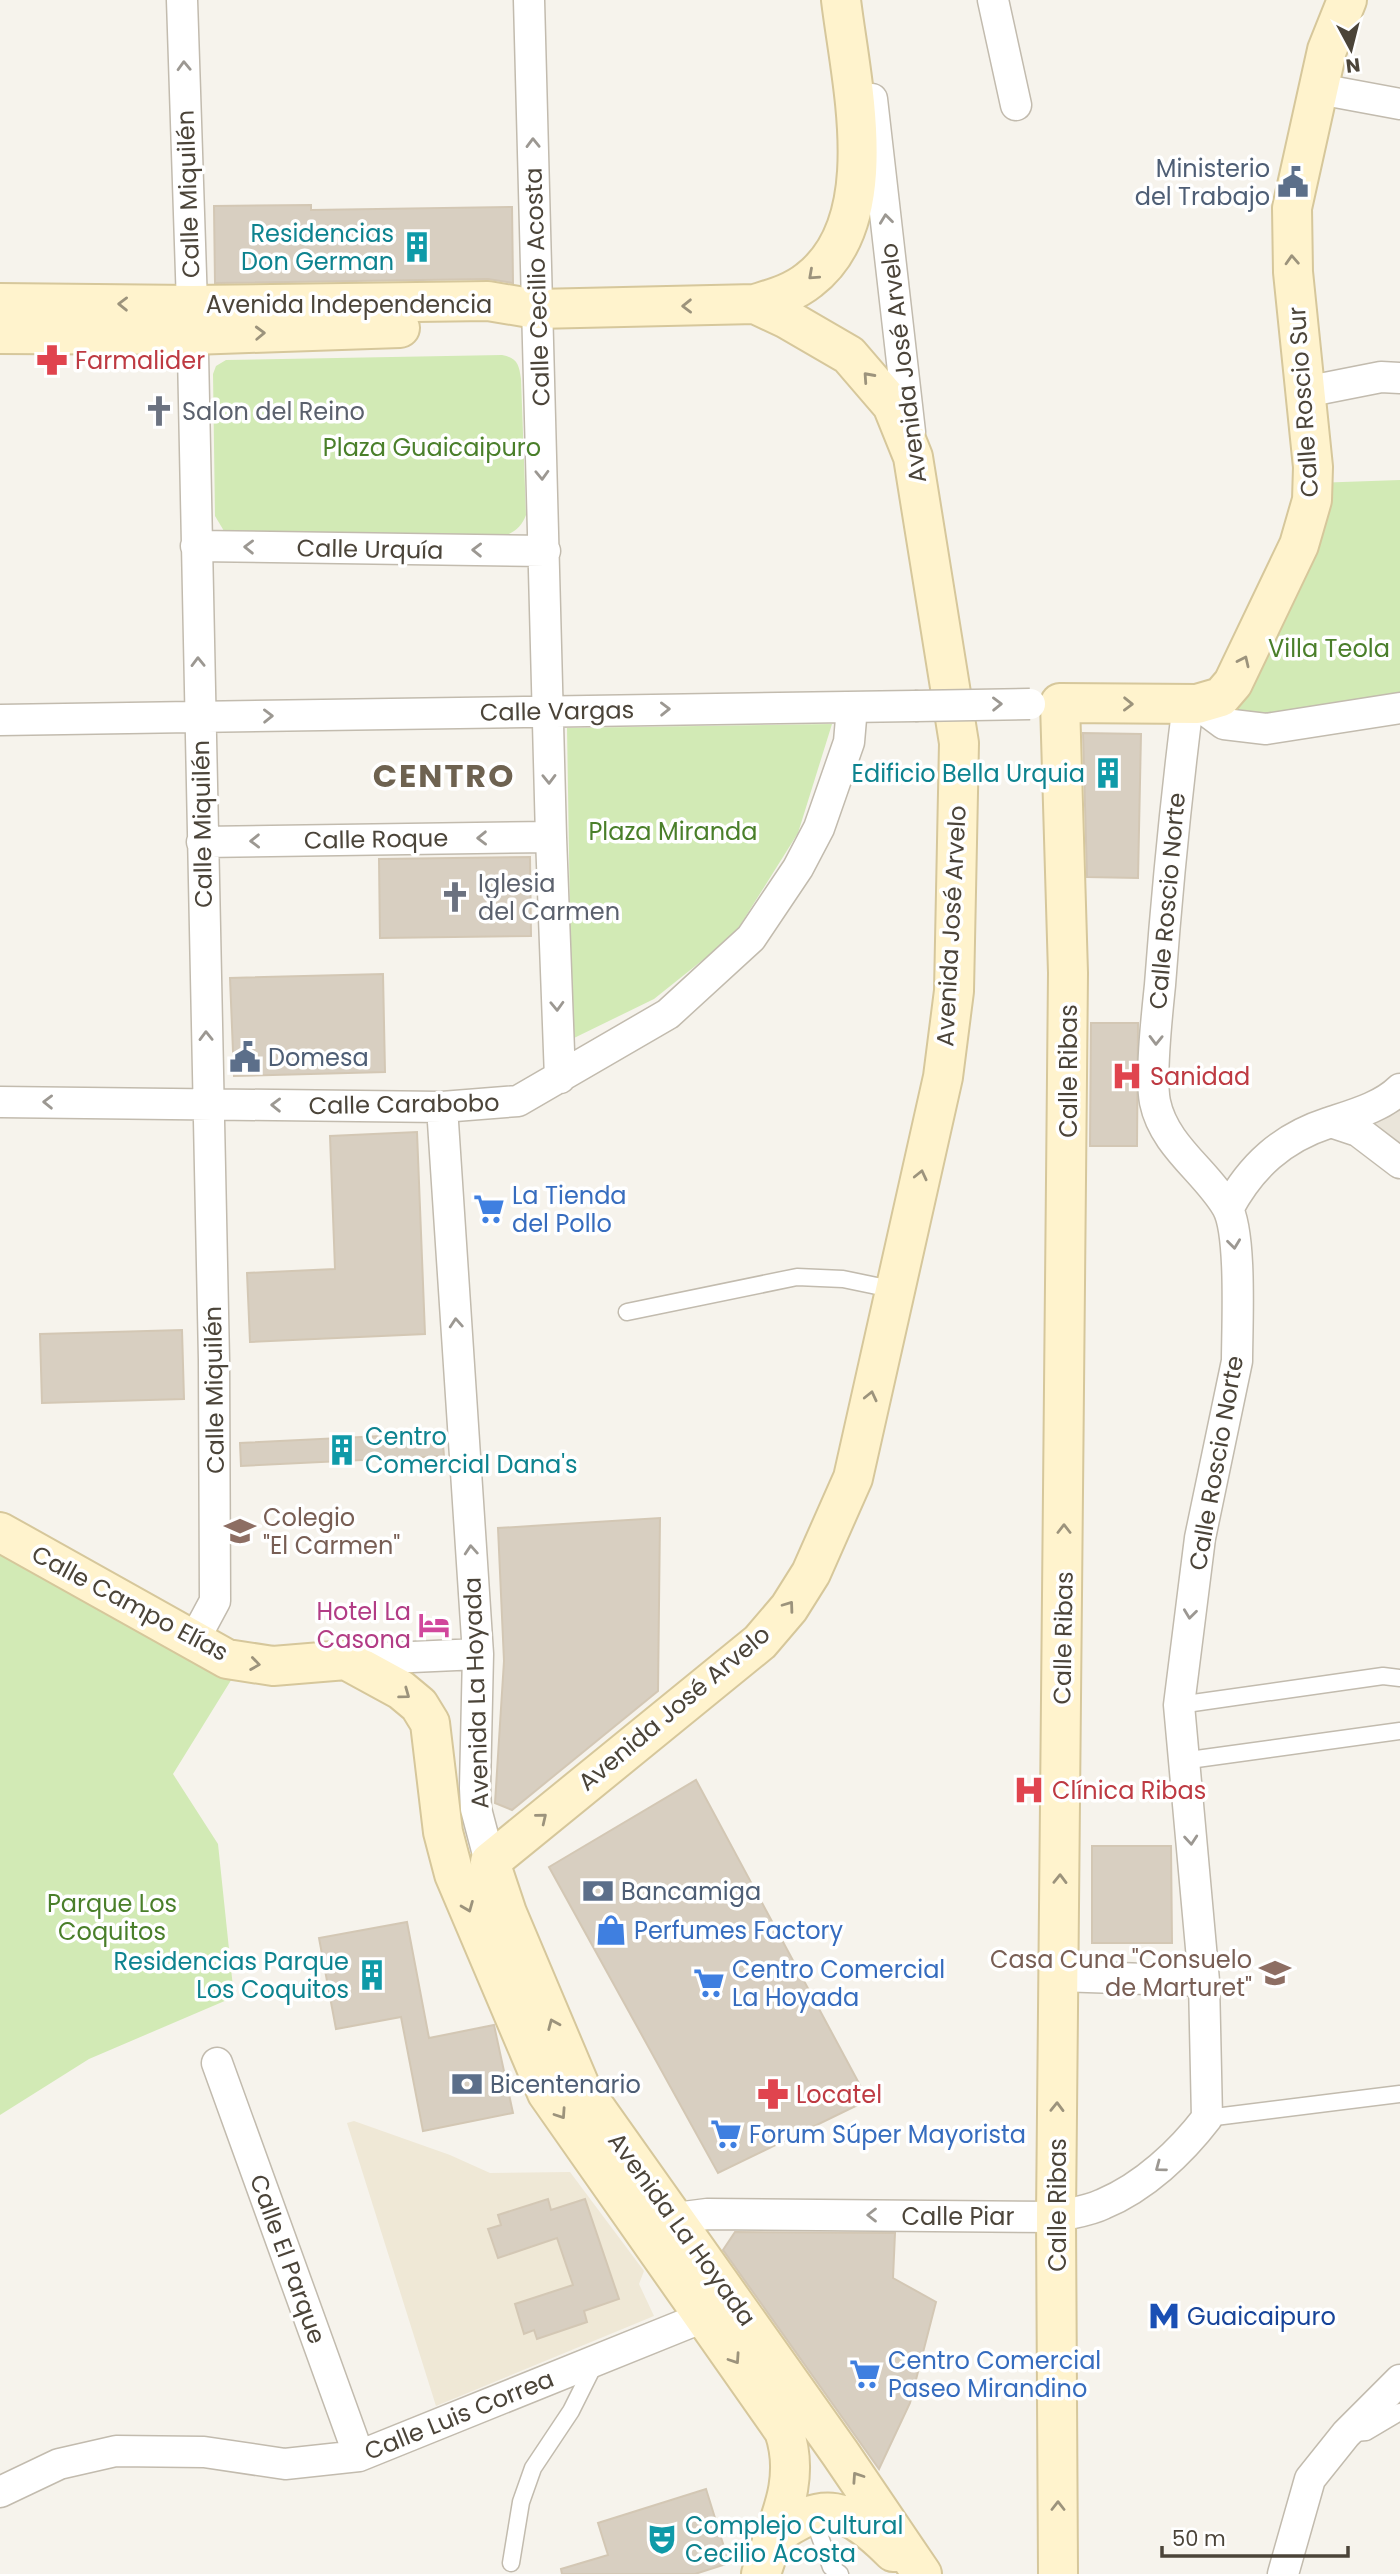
<svg xmlns="http://www.w3.org/2000/svg" width="1400" height="2574" font-family="Poppins,sans-serif">
  <style>
    .residential { fill: #eae5da }
    .education { fill: #efe8d6 }
    .green { fill: #d2eab5 }
    .building { fill: #d8cfc1; stroke: #d3c7b4; stroke-width: 2 }
    .lines { fill: none; stroke-linecap: round; stroke-linejoin: round }
    .lane-casing { stroke: #c2bbae; stroke-width: 19 }
    .street-casing { stroke: #c2bbae; stroke-width: 33 }
    .secondary-casing { stroke: #d6c79b; stroke-width: 42 }
    .lane { stroke: #fff; stroke-width: 16 }
    .street { stroke: #fff; stroke-width: 30 }
    .secondary { stroke: #fff3cd; stroke-width: 38 }
    .street-bridge-casing { stroke: #c2bbae; stroke-width: 33; stroke-linecap: butt }
    .street-bridge { stroke: #fff; stroke-width: 30 }
    .oneway { stroke: #9c9892 }
    .oneway2 { stroke: #9c937c }
    .labels { text-anchor: middle; dominant-baseline: central; stroke-width: 7; stroke-linejoin: round; paint-order: stroke }
    .service-label { font-size: 24px; fill: #4e5e75; stroke: #fff; text-anchor: start }
    .street-label { font-size: 24px; fill: #4b4439; stroke: #fff }
    .culture-label { font-size: 24px; fill: #0d838f; stroke: #fff; text-anchor: end }
    .health-label { font-size: 24px; fill: #be3a42; stroke: #fff; text-anchor: start }
    .worship-label { font-size: 24px; fill: #5b616d; stroke: #fff; text-anchor: start }
    .park-label { font-size: 24px; fill: #4a7f2a; stroke: #fff }
    .shop-label { font-size: 24px; fill: #366cbe; stroke: #fff; text-anchor: start }
    .education-label { font-size: 24px; fill: #785e54; stroke: #fff; text-anchor: start }
    .hotel-label { font-size: 24px; fill: #b23c85; stroke: #fff; text-anchor: end }
    .transit-label { font-size: 24px; fill: #164399; stroke: #fff; text-anchor: start }
    .district-label { font-size: 32px; font-weight: bold; letter-spacing: 2px; fill: #6e6250; stroke: #fff }
  </style>
  <rect width="100%" height="100%" fill="#f6f3ec"/>
  <path class="residential" d="M 1400,1093 L 1400,1176 L 1360,1112 Z"/>
  <path class="education" d="M 354,2121 L 450,2155 L 490,2173 L 570,2172 L 644,2271 L 639,2284 L 654,2316 L 436,2406 L 347,2123 Z"/>
  <path class="green" d="M 502,355 C 517,358 519,364 521,379 L 526,515 C 522,526 516,531 505,536 L 227,536 L 215,516 L 213,374 L 216,366 L 226,360 Z
    M 1400,480 L 1400,708 L 1224,724 L 1314,483 Z
    M 832,724 L 798,833 L 734,935 L 654,999 L 572,1039 L 567,728 Z
    M 0,1550 L 233,1677 L 173,1774 L 218,1844 L 234,1997 L 89,2059 L 0,2115 Z"/>
  <path class="building" d="M 311,205 L 311,210 L 512,207 L 513,283 L 488,279 L 215,283 L 214,206 Z
    M 1083,733 L 1141,734 L 1138,878 L 1087,877 Z
    M 530,857 L 531,936 L 380,938 L 379,859 Z
    M 383,974 L 385,1072 L 234,1076 L 230,978 Z
    M 1091,1023 L 1138,1023 L 1137,1146 L 1090,1146 Z
    M 417,1132 L 425,1334 L 250,1342 L 247,1273 L 335,1269 L 330,1136 Z
    M 182,1330 L 184,1399 L 42,1403 L 40,1334 Z
    M 442,1433 L 444,1456 L 241,1466 L 240,1443 Z
    M 660,1518 L 658,1691 L 512,1810 L 495,1803 L 504,1661 L 498,1528 Z
    M 696,1780 L 868,2100 L 718,2173 L 549,1867 Z
    M 1092,1846 L 1171,1846 L 1172,1943 L 1092,1943 Z
    M 407,1922 L 429,2038 L 494,2025 L 513,2113 L 423,2131 L 401,2017 L 336,2029 L 319,1938 Z
    M 548,2199 L 551,2210 L 585,2199 L 619,2299 L 584,2311 L 587,2322 L 537,2339 L 534,2330 L 524,2334 L 515,2304 L 573,2285 L 557,2238 L 498,2258 L 488,2229 L 501,2225 L 498,2215 Z
    M 735,2232 L 895,2233 L 893,2278 L 936,2302 L 910,2403 L 879,2469 L 723,2250 Z
    M 706,2489 L 729,2563 L 695,2574 L 562,2574 L 561,2569 L 608,2555 L 598,2523 Z"/>
  <g class="lines">
    <defs>
      <path id="lane" d="M 627,1312 L 797,1277 L 843,1279 L 896,1290
        M 1179,1705 L 1383,1676 L 1400,1678
        M 1182,1761 L 1400,1731
        M 1207,2118 L 1400,2094
        M 1355,2433 L 1366,2432 L 1400,2412
        M 812,2515 L 831,2567 L 840,2574
        M 511,2563 L 521,2502 L 533,2468 L 571,2411 L 595,2363"/>
      <path id="street" d="M 182,0 L 192,305 L 214,1360 L 215,1601 L 193,1642
        M 529,0 L 551,837 L 560,1078
        M 993,0 L 1016,105
        M 1319,89 L 1400,104
        M 872,99 L 910,432
        M 1305,392 L 1381,377 L 1400,378
        M 196,546 L 545,551
        M 1197,704 L 1224,724 L 1266,729 L 1400,708
        M 0,720 L 915,706
        M 202,842 L 551,837
        M 0,1102 L 442,1107 L 518,1101 L 668,1014 L 751,938 L 798,868 L 819,828 L 849,742 L 852,707
        M 442,1107 L 478,1654 L 475,1788 L 476,1809 L 490,1862
        M 1331,1122 L 1358,1131 L 1400,1163
        M 1228,1209 C 1251,1166 1282,1138 1328,1123 C 1352,1115 1382,1107 1400,1089
        M 346,1660 L 478,1654
        M 1059,1976 L 1204,1981
        M 217,2063 L 359,2456
        M 676,2218 L 707,2214 L 1056,2217 C 1071,2213 1089,2211 1103,2204 C 1144,2187 1181,2152 1207,2118 L 1204,1981 L 1179,1705 L 1200,1538 L 1237,1361 C 1237,1328 1242,1233 1227,1207 C 1206,1171 1164,1146 1155,1102 C 1150,1076 1157,1014 1160,985 C 1167,891 1176,798 1188,704
        M 0,2492 L 59,2464 L 116,2451 L 204,2452 L 285,2464 L 359,2456 L 706,2316
        M 1283,2574 L 1310,2479 L 1346,2434 L 1400,2380"/>
      <path id="secondary" d="M 0,303 L 192,305 L 488,301 L 536,309 L 755,304 L 787,319 L 849,355 L 892,405 L 913,457 L 959,743 L 954,991 L 943,1077 L 853,1478 L 811,1573 L 789,1608 L 760,1642 L 490,1862 L 507,1913 L 580,2086 L 840,2453 L 922,2574
        M 755,304 C 774,298 793,293 809,280 C 886,221 851,83 841,0
        M 0,334 L 192,335 L 400,328
        M 0,1532 L 227,1659 L 273,1666 L 346,1660 L 401,1690 L 419,1705 L 430,1723 L 443,1832 L 454,1874 L 547,2093 L 784,2431 C 802,2483 776,2525 761,2574
        M 772,2538 C 824,2498 848,2507 893,2552
        M 1058,2574 L 1056,2217 L 1068,973 L 1060,703 L 1197,704 L 1221,697 L 1233,683 L 1299,545 L 1312,500 L 1313,467 L 1293,272 L 1292,208 L 1327,50 L 1347,0"/>
    </defs>
    <use href="#lane" class="lane-casing"/>
    <use href="#street" class="street-casing"/>
    <use href="#secondary" class="secondary-casing"/>
    <use href="#lane" class="lane"/>
    <use href="#street" class="street"/>
    <use href="#secondary" class="secondary"/>
    <defs>
      <path id="street-bridge" d="M 915,706 L 1030,704"/>
    </defs>
    <use href="#street-bridge" class="street-bridge-casing"/>
    <use href="#street-bridge" class="street-bridge"/>
  </g>
  <defs><path id="oneway-chevron" d="M-2-3.5L2.5 0L-2 3.5" fill="none" stroke-width="1.6" stroke-linecap="round" stroke-linejoin="round" transform="scale(1.75)"/></defs>
  <g class="oneway">
    <use href="#oneway-chevron" transform="translate(184 66) rotate(-92)"/>
    <use href="#oneway-chevron" transform="translate(533 143) rotate(-91)"/>
    <use href="#oneway-chevron" transform="translate(886 219) rotate(-97)"/>
    <use href="#oneway-chevron" transform="translate(542 475) rotate(88)"/>
    <use href="#oneway-chevron" transform="translate(249 547) rotate(-179)"/>
    <use href="#oneway-chevron" transform="translate(477 550) rotate(-179)"/>
    <use href="#oneway-chevron" transform="translate(198 662) rotate(-91)"/>
    <use href="#oneway-chevron" transform="translate(997 704) rotate(-1)"/>
    <use href="#oneway-chevron" transform="translate(665 709) rotate(-1)"/>
    <use href="#oneway-chevron" transform="translate(268 716) rotate(-1)"/>
    <use href="#oneway-chevron" transform="translate(549 779) rotate(89)"/>
    <use href="#oneway-chevron" transform="translate(482 838) rotate(179)"/>
    <use href="#oneway-chevron" transform="translate(255 841) rotate(179)"/>
    <use href="#oneway-chevron" transform="translate(557 1006) rotate(88)"/>
    <use href="#oneway-chevron" transform="translate(206 1036) rotate(-91)"/>
    <use href="#oneway-chevron" transform="translate(1156 1040) rotate(91)"/>
    <use href="#oneway-chevron" transform="translate(48 1102) rotate(-179)"/>
    <use href="#oneway-chevron" transform="translate(276 1105) rotate(-179)"/>
    <use href="#oneway-chevron" transform="translate(1234 1244) rotate(83)"/>
    <use href="#oneway-chevron" transform="translate(456 1323) rotate(-94)"/>
    <use href="#oneway-chevron" transform="translate(471 1550) rotate(-94)"/>
    <use href="#oneway-chevron" transform="translate(1190 1614) rotate(97)"/>
    <use href="#oneway-chevron" transform="translate(1191 1840) rotate(85)"/>
    <use href="#oneway-chevron" transform="translate(1160 2167) rotate(143)"/>
    <use href="#oneway-chevron" transform="translate(872 2215) rotate(-180)"/>
  </g>
  <g class="oneway2">
    <use href="#oneway-chevron" transform="translate(1292 260) rotate(-93)"/>
    <use href="#oneway-chevron" transform="translate(813 275) rotate(138)"/>
    <use href="#oneway-chevron" transform="translate(123 304) rotate(-179)"/>
    <use href="#oneway-chevron" transform="translate(687 306) rotate(179)"/>
    <use href="#oneway-chevron" transform="translate(260 333) rotate(-2)"/>
    <use href="#oneway-chevron" transform="translate(868 377) rotate(-132)"/>
    <use href="#oneway-chevron" transform="translate(1244 661) rotate(-65)"/>
    <use href="#oneway-chevron" transform="translate(1128 704) rotate(1)"/>
    <use href="#oneway-chevron" transform="translate(921 1175) rotate(-77)"/>
    <use href="#oneway-chevron" transform="translate(871 1396) rotate(-77)"/>
    <use href="#oneway-chevron" transform="translate(1064 1529) rotate(-90)"/>
    <use href="#oneway-chevron" transform="translate(789 1606) rotate(-54)"/>
    <use href="#oneway-chevron" transform="translate(255 1664) rotate(8)"/>
    <use href="#oneway-chevron" transform="translate(405 1694) rotate(36)"/>
    <use href="#oneway-chevron" transform="translate(542 1818) rotate(-39)"/>
    <use href="#oneway-chevron" transform="translate(1060 1879) rotate(-89)"/>
    <use href="#oneway-chevron" transform="translate(468 1907) rotate(68)"/>
    <use href="#oneway-chevron" transform="translate(553 2024) rotate(-113)"/>
    <use href="#oneway-chevron" transform="translate(1057 2107) rotate(-89)"/>
    <use href="#oneway-chevron" transform="translate(561 2114) rotate(56)"/>
    <use href="#oneway-chevron" transform="translate(735 2359) rotate(56)"/>
    <use href="#oneway-chevron" transform="translate(857 2477) rotate(-124)"/>
    <use href="#oneway-chevron" transform="translate(1058 2506) rotate(-90)"/>
  </g>
  <defs>
    <symbol id="civic-bare" viewBox="-9 -9 18 18"><path d="M-.6-6.5H3V-4.5H.6V-3L4-1V1h2V6H-6V1h2V-1L-.6-3ZM-1.2 2.5V6h2.4V2.5Z" fill="#5c6f8a" stroke="#fff" stroke-width="2.5" paint-order="stroke"/></symbol>
    <symbol id="building-bare" viewBox="-9 -9 18 18"><path d="M-4-6H4V6H1V3H-1V6H-4ZM-2.5-4.3h1.7v1.8h-1.7ZM.8-4.3h1.7v1.8H.8ZM-2.5-1h1.7V.8h-1.7ZM.8-1h1.7V.8H.8Z" fill="#0f9aa8" stroke="#fff" stroke-width="2.5" paint-order="stroke"/></symbol>
    <symbol id="pharmacy-bare" viewBox="-9 -9 18 18"><path d="M-2-6h4v4h4v4h-4v4h-4v-4h-4v-4h4Z" fill="#e0444e" stroke="#fff" stroke-width="2.5" paint-order="stroke"/></symbol>
    <symbol id="church-bare" viewBox="-9 -9 18 18"><path d="M-1.2-6h2.4v3.5h3.3v2.4h-3.3V6h-2.4V-.1h-3.3v-2.4h3.3Z" fill="#6b7280" stroke="#fff" stroke-width="2.5" paint-order="stroke"/></symbol>
    <symbol id="hospital-bare" viewBox="-9 -9 18 18"><path d="M-5-5h3v3.5h4V-5h3V5h-3V1.5h-4V5h-3Z" fill="#e0444e" stroke="#fff" stroke-width="2.5" paint-order="stroke"/></symbol>
    <symbol id="supermarket-bare" viewBox="-9 -9 18 18"><path d="M-6-5.5h2.5l.6 2H6L4.5 2H-2.5L-4.4-4H-6ZM-1.5 3.2a1.3 1.3 0 1 0 .1 0ZM3 3.2a1.3 1.3 0 1 0 .1 0Z" fill="#3f7fe0" stroke="#fff" stroke-width="2.5" paint-order="stroke"/></symbol>
    <symbol id="school-bare" viewBox="-9 -9 18 18"><path d="M0-5L7-2L0 1L-7-2ZM-4 1L0 2.5L4 1V4Q0 6-4 4Z" fill="#8d6e63" stroke="#fff" stroke-width="2.5" paint-order="stroke"/></symbol>
    <symbol id="hotel-bare" viewBox="-9 -9 18 18"><path d="M-6-4.5h1.5V1H6V5H4.5V3h-9V5H-6ZM-4 0a1.8 1.8 0 1 1 3.6 0ZM.5 0V-2.5h3Q6-2.5 6 0Z" fill="#d1479c" stroke="#fff" stroke-width="2.5" paint-order="stroke"/></symbol>
    <symbol id="bank-bare" viewBox="-9 -9 18 18"><path d="M-6-4H6V4H-6ZM0-2.3a2.3 2.3 0 1 0 0 4.6a2.3 2.3 0 1 0 0-4.6Z" fill="#5c6f8a" stroke="#fff" stroke-width="2.5" paint-order="stroke"/></symbol>
    <symbol id="shop-bare" viewBox="-9 -9 18 18"><path d="M-5-2.5h2.3a2.7 3.5 0 0 1 5.4 0H5L5.5 6h-11ZM-1.5-2.5h3a1.5 2.3 0 0 0-3 0Z" fill="#3f7fe0" stroke="#fff" stroke-width="2.5" paint-order="stroke"/></symbol>
    <symbol id="metro-bare" viewBox="-9 -9 18 18"><path d="M-5.5 5V-5H-3L0 0L3-5H5.5V5H3V-.5L0 4L-3-.5V5Z" fill="#1a4fb4" stroke="#fff" stroke-width="2.5" paint-order="stroke"/></symbol>
    <symbol id="theatre-bare" viewBox="-9 -9 18 18"><path d="M-5-5.5Q0-4 5-5.5V0Q5 5 0 6Q-5 5-5 0ZM-3.3-2.5H-1v1.5H-3.3ZM1-2.5H3.3v1.5H1ZM-2.8 1Q0 5.5 2.8 1Z" fill="#0f9aa8" stroke="#fff" stroke-width="2.5" paint-order="stroke"/></symbol>
  </defs>
  <g fill-rule="evenodd">
    <use href="#civic-bare" x="1271" y="160" width="44" height="44"/>
    <use href="#building-bare" x="395" y="225" width="44" height="44"/>
    <use href="#pharmacy-bare" x="30" y="338" width="44" height="44"/>
    <use href="#church-bare" x="137" y="389" width="44" height="44"/>
    <use href="#building-bare" x="1086" y="751" width="44" height="44"/>
    <use href="#church-bare" x="433" y="875" width="44" height="44"/>
    <use href="#civic-bare" x="223" y="1035" width="44" height="44"/>
    <use href="#hospital-bare" x="1105" y="1054" width="44" height="44"/>
    <use href="#supermarket-bare" x="467" y="1187" width="44" height="44"/>
    <use href="#building-bare" x="320" y="1428" width="44" height="44"/>
    <use href="#school-bare" x="218" y="1509" width="44" height="44"/>
    <use href="#hotel-bare" x="412" y="1603" width="44" height="44"/>
    <use href="#hospital-bare" x="1007" y="1768" width="44" height="44"/>
    <use href="#bank-bare" x="576" y="1869" width="44" height="44"/>
    <use href="#shop-bare" x="589" y="1908" width="44" height="44"/>
    <use href="#school-bare" x="1253" y="1951" width="44" height="44"/>
    <use href="#building-bare" x="350" y="1953" width="44" height="44"/>
    <use href="#supermarket-bare" x="687" y="1961" width="44" height="44"/>
    <use href="#bank-bare" x="445" y="2062" width="44" height="44"/>
    <use href="#pharmacy-bare" x="751" y="2072" width="44" height="44"/>
    <use href="#supermarket-bare" x="704" y="2112" width="44" height="44"/>
    <use href="#metro-bare" x="1142" y="2294" width="44" height="44"/>
    <use href="#supermarket-bare" x="843" y="2352" width="44" height="44"/>
    <use href="#theatre-bare" x="640" y="2517" width="44" height="44"/>
  </g>
  <g class="labels">
    <g class="service-label">
      <text x="1270" y="168" text-anchor="end">Ministerio<tspan x="1270" dy="28">del Trabajo</tspan></text>
      <text x="268" y="1057">Domesa</text>
      <text x="621" y="1891">Bancamiga</text>
      <text x="490" y="2084">Bicentenario</text>
    </g>
    <g class="street-label">
      <text transform="translate(188 194) rotate(-92)">Calle Miquilén</text>
      <text transform="translate(537 287) rotate(-92)">Calle Cecilio Acosta</text>
      <text x="349" y="304">Avenida Independencia</text>
      <text transform="translate(903 363) rotate(-97)">Avenida José Arvelo</text>
      <text transform="translate(1303 402) rotate(-94)">Calle Roscio Sur</text>
      <text transform="translate(370 549) rotate(1)">Calle Urquía</text>
      <text transform="translate(557 711) rotate(-1)">Calle Vargas</text>
      <text transform="translate(202 824) rotate(-91)">Calle Miquilén</text>
      <text transform="translate(376 839) rotate(-1)">Calle Roque</text>
      <text transform="translate(1167 901) rotate(-85)">Calle Roscio Norte</text>
      <text transform="translate(951 926) rotate(-87)">Avenida José Arvelo</text>
      <text transform="translate(1068 1071) rotate(-90)">Calle Ribas</text>
      <text transform="translate(404 1104) rotate(-1)">Calle Carabobo</text>
      <text transform="translate(214 1390) rotate(-91)">Calle Miquilén</text>
      <text transform="translate(1216 1463) rotate(-80)">Calle Roscio Norte</text>
      <text transform="translate(130 1603) rotate(28)">Calle Campo Elías</text>
      <text transform="translate(1063 1638) rotate(-89)">Calle Ribas</text>
      <text transform="translate(476 1693) rotate(-92)">Avenida La Hoyada</text>
      <text transform="translate(674 1708) rotate(-40)">Avenida José Arvelo</text>
      <text transform="translate(1057 2205) rotate(-90)">Calle Ribas</text>
      <text x="958" y="2216">Calle Piar</text>
      <text transform="translate(682 2229) rotate(54)">Avenida La Hoyada</text>
      <text transform="translate(288 2259) rotate(70)">Calle El Parque</text>
      <text transform="translate(459 2415) rotate(-22)">Calle Luis Correa</text>
    </g>
    <g class="culture-label">
      <text x="394" y="233">Residencias<tspan x="394" dy="28">Don German</tspan></text>
      <text x="1085" y="773">Edificio Bella Urquia</text>
      <text x="365" y="1436" text-anchor="start">Centro<tspan x="365" dy="28">Comercial Dana's</tspan></text>
      <text x="349" y="1961">Residencias Parque<tspan x="349" dy="28">Los Coquitos</tspan></text>
      <text x="685" y="2525" text-anchor="start">Complejo Cultural<tspan x="685" dy="28">Cecilio Acosta</tspan></text>
    </g>
    <g class="health-label">
      <text x="75" y="360">Farmalider</text>
      <text x="1150" y="1076">Sanidad</text>
      <text x="1052" y="1790">Clínica Ribas</text>
      <text x="796" y="2094">Locatel</text>
    </g>
    <g class="worship-label">
      <text x="182" y="411">Salon del Reino</text>
      <text x="478" y="883">Iglesia<tspan x="478" dy="28">del Carmen</tspan></text>
    </g>
    <g class="park-label">
      <text x="432" y="447">Plaza Guaicaipuro</text>
      <text x="1329" y="648">Villa Teola</text>
      <text x="673" y="831">Plaza Miranda</text>
      <text x="112" y="1903">Parque Los<tspan x="112" dy="28">Coquitos</tspan></text>
    </g>
    <g class="shop-label">
      <text x="512" y="1195">La Tienda<tspan x="512" dy="28">del Pollo</tspan></text>
      <text x="634" y="1930">Perfumes Factory</text>
      <text x="732" y="1969">Centro Comercial<tspan x="732" dy="28">La Hoyada</tspan></text>
      <text x="749" y="2134">Forum Súper Mayorista</text>
      <text x="888" y="2360">Centro Comercial<tspan x="888" dy="28">Paseo Mirandino</tspan></text>
    </g>
    <g class="education-label">
      <text x="263" y="1517">Colegio<tspan x="263" dy="28">"El Carmen"</tspan></text>
      <text x="1252" y="1959" text-anchor="end">Casa Cuna "Consuelo<tspan x="1252" dy="28">de Marturet"</tspan></text>
    </g>
    <g class="hotel-label">
      <text x="411" y="1611">Hotel La<tspan x="411" dy="28">Casona</tspan></text>
    </g>
    <g class="transit-label">
      <text x="1187" y="2316">Guaicaipuro</text>
    </g>
    <g class="district-label">
      <text x="444" y="775">CENTRO</text>
    </g>
  </g>
  <g transform="translate(1351 49) rotate(173)" stroke="#ffffff" stroke-width="5" paint-order="stroke">
  <path d="M0-5L12 26L0 18L-12 26Z" fill="#4b4439"/>
  <text y="-10" font-size="19" font-weight="bold" text-anchor="middle" fill="#4b4439">N</text>
  </g>
  <path d="M1162 2546v10h186v-10" fill="none" stroke="#4b4439" stroke-width="3.5"/>
  <text x="1172" y="2546" font-size="21" fill="#4b4439" stroke="#ffffff" stroke-width="5" paint-order="stroke">50 m</text>
</svg>
